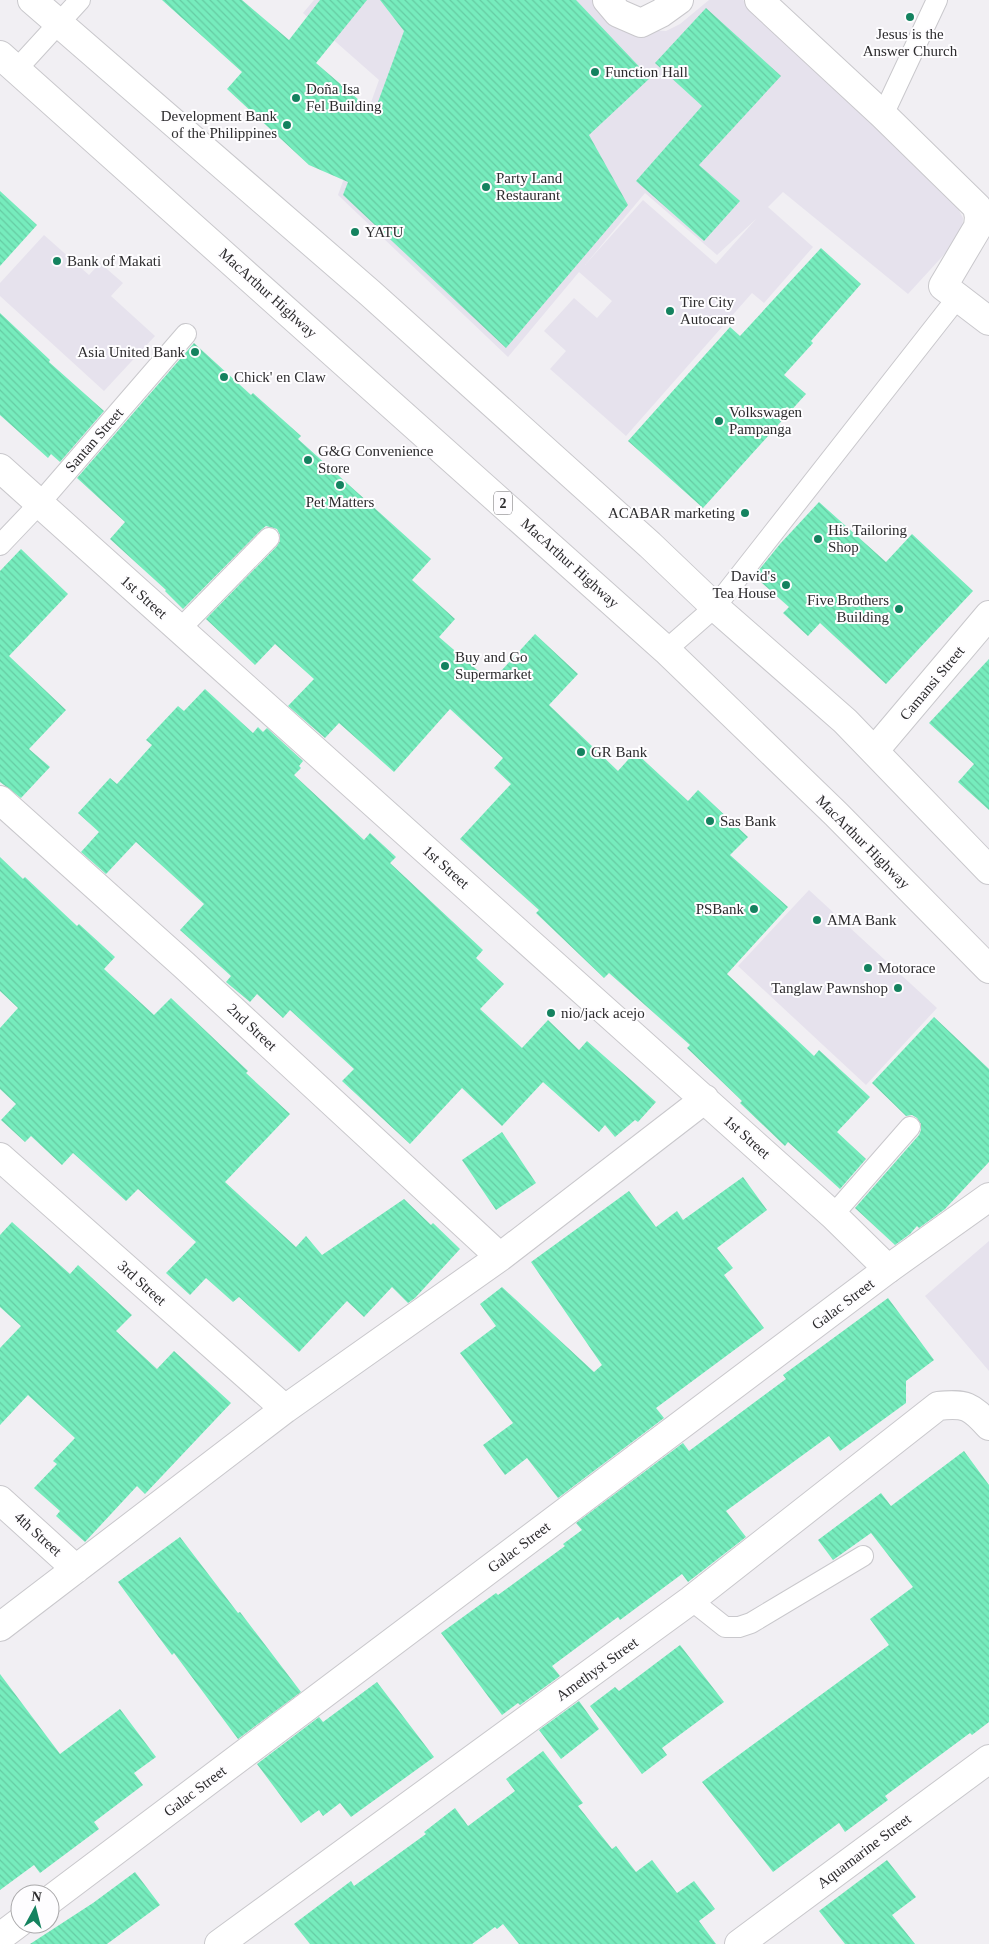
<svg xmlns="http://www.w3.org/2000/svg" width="989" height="1944" font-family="'Times New Roman',serif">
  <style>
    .built { fill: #e6e2ed; fill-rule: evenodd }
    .building { fill: url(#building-back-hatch) }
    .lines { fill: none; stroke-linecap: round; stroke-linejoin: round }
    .lane-casing { stroke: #c9c8cc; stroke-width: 22 }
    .street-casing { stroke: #c9c8cc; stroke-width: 30 }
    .secondary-casing { stroke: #c9c8cc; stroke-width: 30 }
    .highway-casing { stroke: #c9c8cc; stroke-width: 30 }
    .lane { stroke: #fff; stroke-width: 20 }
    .street { stroke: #fff; stroke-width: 28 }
    .secondary { stroke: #fff; stroke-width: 28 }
    .highway { stroke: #fff; stroke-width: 28 }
    .poi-dot { fill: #14825f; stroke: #fefdff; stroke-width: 2 }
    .labels { text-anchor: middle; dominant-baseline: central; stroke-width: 4; stroke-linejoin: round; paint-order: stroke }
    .shield { fill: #fefdff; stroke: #6c6b6d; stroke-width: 1 }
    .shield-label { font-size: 14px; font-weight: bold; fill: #2d2c2e }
    .poi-label { font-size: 15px; fill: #2d2c2e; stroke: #fefdff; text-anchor: start }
    .street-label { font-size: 15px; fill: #2d2c2e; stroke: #fefdff }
  </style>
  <defs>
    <pattern id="building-back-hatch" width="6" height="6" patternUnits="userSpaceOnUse" patternTransform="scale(1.25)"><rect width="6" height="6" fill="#76ecbd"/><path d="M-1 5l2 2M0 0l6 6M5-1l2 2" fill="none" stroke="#66cba3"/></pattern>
  </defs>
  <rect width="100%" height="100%" fill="#f1eff3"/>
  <path class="built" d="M 314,0 L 599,0 L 644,30 L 666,31 L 680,24 L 709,0 L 743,0 L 953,199 L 963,218 L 962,235 L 908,294 L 783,192 L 768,207 L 813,247 L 764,303 L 752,293 L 626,436 L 550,369 L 566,351 L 544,331 L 574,298 L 597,318 L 612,301 L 579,272 L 508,357 L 338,195 L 379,80 L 303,13 ZM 645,193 L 717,255 L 756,219 L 716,264 L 643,200 L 585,265 Z
    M 44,235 L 89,275 L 100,263 L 123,283 L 111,296 L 155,336 L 104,391 L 0,296 L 0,283 Z
    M 809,890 L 937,1008 L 866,1085 L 738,966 Z
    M 989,1241 L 989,1371 L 925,1296 Z"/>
  <path class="building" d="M 162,0 L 242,0 L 289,40 L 320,0 L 367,0 L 316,63 L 374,113 L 404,31 L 380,0 L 576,0 L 650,78 L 589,135 L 628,205 L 506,348 L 343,195 L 348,182 L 309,165 L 227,89 L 242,72 Z
    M 706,8 L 781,76 L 699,165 L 740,201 L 704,241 L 636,181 L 702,106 L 655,63 Z
    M 0,191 L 37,225 L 0,266 Z
    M 821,248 L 861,284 L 811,341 L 813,343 L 784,375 L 806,394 L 703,508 L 628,441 L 730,327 L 740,336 Z
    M 0,313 L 50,360 L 49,362 L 104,411 L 60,462 L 51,454 L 48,458 L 0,415 Z
    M 194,343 L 251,395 L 253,393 L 301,436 L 298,439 L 431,559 L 412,580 L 455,619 L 439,637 L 491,682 L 535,634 L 578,674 L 549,705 L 618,771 L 635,752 L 688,801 L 698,790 L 748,837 L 730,855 L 788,907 L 727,974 L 814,1056 L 819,1050 L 870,1097 L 837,1132 L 866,1159 L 840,1189 L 788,1142 L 785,1146 L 740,1103 L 742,1101 L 687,1048 L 690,1045 L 609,973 L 604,978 L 536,913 L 539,910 L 460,839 L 511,784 L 494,768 L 503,758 L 450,709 L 394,772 L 339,723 L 325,738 L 288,706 L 314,679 L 275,644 L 255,665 L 206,619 L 277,546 L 280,541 L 280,535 L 277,529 L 266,526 L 261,530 L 183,609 L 165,591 L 166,590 L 110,539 L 125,522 L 77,478 Z
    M 819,502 L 886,562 L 912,534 L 973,591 L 886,684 L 820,623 L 808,636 L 783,613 L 789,607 L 754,576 L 780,544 Z
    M 21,549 L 68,594 L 9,656 L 66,710 L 29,749 L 50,767 L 21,798 L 0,782 L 0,571 Z
    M 989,659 L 989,810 L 958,782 L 974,764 L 929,723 Z
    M 205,689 L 253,733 L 258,727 L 263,732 L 267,728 L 303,761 L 299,766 L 301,768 L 294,775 L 364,840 L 370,833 L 396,857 L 390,863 L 483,950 L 476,958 L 504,984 L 480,1009 L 522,1048 L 548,1020 L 579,1050 L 587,1041 L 656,1102 L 638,1122 L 635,1120 L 615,1137 L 605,1125 L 599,1132 L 543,1082 L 502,1126 L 462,1088 L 410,1144 L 342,1081 L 354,1069 L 290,1010 L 283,1018 L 257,994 L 250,1002 L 226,982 L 231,976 L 180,930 L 204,904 L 136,842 L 106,874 L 81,852 L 99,832 L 78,813 L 110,778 L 117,784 L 152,745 L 146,740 L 178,706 L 184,711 Z
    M 0,857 L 23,879 L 25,877 L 77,926 L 79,924 L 115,957 L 104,969 L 154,1015 L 171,998 L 248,1071 L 246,1073 L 290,1114 L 225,1182 L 296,1247 L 306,1236 L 322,1255 L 404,1199 L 431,1225 L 433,1223 L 460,1249 L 415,1298 L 408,1303 L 392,1287 L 364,1317 L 347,1301 L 299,1352 L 239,1297 L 233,1302 L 206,1278 L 190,1295 L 166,1273 L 196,1242 L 138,1189 L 126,1201 L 73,1153 L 62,1165 L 31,1136 L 25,1142 L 1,1120 L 16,1104 L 0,1089 L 0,1028 L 18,1008 L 0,991 Z
    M 934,1017 L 989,1069 L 989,1162 L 945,1209 L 919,1228 L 917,1226 L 910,1234 L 895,1245 L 855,1208 L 919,1135 L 921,1130 L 921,1124 L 917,1118 L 912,1115 L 906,1116 L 872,1083 Z
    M 502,1132 L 536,1183 L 496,1210 L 462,1160 Z
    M 743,1177 L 767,1210 L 717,1248 L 733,1268 L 724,1275 L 764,1328 L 656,1408 L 664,1418 L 558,1498 L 527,1458 L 505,1475 L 483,1445 L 513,1423 L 460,1353 L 496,1326 L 480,1304 L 502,1287 L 594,1372 L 602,1365 L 531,1262 L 629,1191 L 656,1227 L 677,1211 L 683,1220 Z
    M 12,1222 L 70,1274 L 78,1265 L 132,1315 L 116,1331 L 157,1369 L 174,1351 L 231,1403 L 145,1494 L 137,1486 L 85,1542 L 56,1516 L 60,1511 L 34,1488 L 57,1464 L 53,1461 L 75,1438 L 28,1395 L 0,1425 L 0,1348 L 21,1326 L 0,1307 L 0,1235 Z
    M 888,1298 L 934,1360 L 906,1381 L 906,1403 L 840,1451 L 829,1436 L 726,1511 L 746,1537 L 688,1582 L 682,1574 L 620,1620 L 618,1617 L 552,1666 L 560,1676 L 520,1705 L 518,1703 L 502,1715 L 441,1633 L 496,1593 L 498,1595 L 565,1546 L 563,1544 L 582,1530 L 576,1523 L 683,1443 L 689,1451 L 786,1379 L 783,1375 Z
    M 964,1451 L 989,1485 L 989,1722 L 972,1735 L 970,1733 L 885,1796 L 888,1800 L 845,1832 L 839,1823 L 773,1872 L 702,1782 L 889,1645 L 870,1619 L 913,1587 L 871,1533 L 833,1560 L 818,1540 L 881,1493 L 891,1506 Z
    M 180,1537 L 238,1613 L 240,1612 L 301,1692 L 238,1739 L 174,1653 L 172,1655 L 118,1582 Z
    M 680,1645 L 724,1702 L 662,1748 L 667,1755 L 642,1774 L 590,1706 L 615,1687 L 619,1691 Z
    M 0,1674 L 60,1754 L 120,1709 L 156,1757 L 134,1773 L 143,1785 L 94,1822 L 99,1829 L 40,1873 L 34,1865 L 0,1890 Z
    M 377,1682 L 434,1757 L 351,1817 L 340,1803 L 323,1816 L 319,1810 L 301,1823 L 257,1764 L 319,1717 L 323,1722 Z
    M 579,1701 L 599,1729 L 561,1759 L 539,1730 Z
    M 543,1751 L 583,1803 L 578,1806 L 612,1849 L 616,1846 L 636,1872 L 652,1860 L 677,1893 L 694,1881 L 715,1909 L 699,1921 L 716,1944 L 519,1944 L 503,1924 L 497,1929 L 495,1927 L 472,1944 L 310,1944 L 294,1924 L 351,1881 L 354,1886 L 426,1834 L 424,1832 L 455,1808 L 468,1826 L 515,1791 L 506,1779 Z
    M 887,1860 L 916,1897 L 892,1915 L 915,1944 L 845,1944 L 819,1911 Z
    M 135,1872 L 160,1905 L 107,1944 L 30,1944 L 93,1903 Z"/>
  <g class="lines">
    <defs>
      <path id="lane" d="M 16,70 L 80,0
        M 883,115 L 937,0
        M 0,545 L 39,504 L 186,334
        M 180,629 L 269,538
        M 666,650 L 715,607 L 958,297
        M 833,1215 L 910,1127
        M 691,1600 L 725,1627 L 739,1627 L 751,1623 L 863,1556"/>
      <path id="street" d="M 607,0 L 618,13 L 641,23 L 661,13 L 679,0
        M 759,0 L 883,115 L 977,207 L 979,217 L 978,227 L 943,286 L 989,321
        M 0,468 L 833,1215 L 888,1269
        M 875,750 L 989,615
        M 0,800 L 184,965 L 500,1257
        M 0,1157 L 285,1409
        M 0,1500 L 76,1569
        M 0,1627 L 285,1409 L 500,1257 L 705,1099
        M 219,1944 L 691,1600 L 938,1406 C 966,1403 971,1406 989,1426
        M 739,1944 L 989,1759"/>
      <path id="secondary" d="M 50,1900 L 888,1269 L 989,1197
        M 0,1937 L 20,1922"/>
      <path id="highway" d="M 32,0 L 370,293 L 650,545 L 715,607 L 845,721 L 989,870
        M 0,55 L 666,650 L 836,814 L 989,969"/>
    </defs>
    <use href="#lane" class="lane-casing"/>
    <use href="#street" class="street-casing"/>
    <use href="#secondary" class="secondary-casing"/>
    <use href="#highway" class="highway-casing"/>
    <use href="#lane" class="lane"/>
    <use href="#street" class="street"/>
    <use href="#secondary" class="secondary"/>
    <use href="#highway" class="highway"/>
  </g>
  <g class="poi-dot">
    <circle cx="910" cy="17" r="5"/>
    <circle cx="595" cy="72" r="5"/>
    <circle cx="296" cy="98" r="5"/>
    <circle cx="287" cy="125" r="5"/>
    <circle cx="486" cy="187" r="5"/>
    <circle cx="355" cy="232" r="5"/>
    <circle cx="57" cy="261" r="5"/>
    <circle cx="670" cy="311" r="5"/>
    <circle cx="195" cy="352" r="5"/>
    <circle cx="224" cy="377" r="5"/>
    <circle cx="719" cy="421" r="5"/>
    <circle cx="308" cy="460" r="5"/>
    <circle cx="340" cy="485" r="5"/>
    <circle cx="745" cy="513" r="5"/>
    <circle cx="818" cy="539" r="5"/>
    <circle cx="786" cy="585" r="5"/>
    <circle cx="899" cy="609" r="5"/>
    <circle cx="445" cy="666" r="5"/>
    <circle cx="581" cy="752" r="5"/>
    <circle cx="710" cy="821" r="5"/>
    <circle cx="754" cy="909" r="5"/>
    <circle cx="817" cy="920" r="5"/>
    <circle cx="868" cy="968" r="5"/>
    <circle cx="898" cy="988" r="5"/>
    <circle cx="551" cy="1013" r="5"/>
  </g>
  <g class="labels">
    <rect class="shield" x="494" y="491.5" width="18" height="23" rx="4"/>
    <g class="shield-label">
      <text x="503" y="503">2</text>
    </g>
    <g class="poi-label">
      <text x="910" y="34" text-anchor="middle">Jesus is the<tspan x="910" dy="17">Answer Church</tspan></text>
      <text x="605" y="72">Function Hall</text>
      <text x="306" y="89">Doña Isa<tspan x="306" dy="17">Fel Building</tspan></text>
      <text x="277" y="116" text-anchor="end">Development Bank<tspan x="277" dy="17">of the Philippines</tspan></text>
      <text x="496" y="178">Party Land<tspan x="496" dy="17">Restaurant</tspan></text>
      <text x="365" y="232">YATU</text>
      <text x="67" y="261">Bank of Makati</text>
      <text x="680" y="302">Tire City<tspan x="680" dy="17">Autocare</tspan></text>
      <text x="185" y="352" text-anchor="end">Asia United Bank</text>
      <text x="234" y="377">Chick' en Claw</text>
      <text x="729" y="412">Volkswagen<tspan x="729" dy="17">Pampanga</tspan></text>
      <text x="318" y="451">G&amp;G Convenience<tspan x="318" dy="17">Store</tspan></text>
      <text x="340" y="502" text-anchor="middle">Pet Matters</text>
      <text x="735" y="513" text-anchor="end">ACABAR marketing</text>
      <text x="828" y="530">His Tailoring<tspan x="828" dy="17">Shop</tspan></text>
      <text x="776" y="576" text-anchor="end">David's<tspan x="776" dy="17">Tea House</tspan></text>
      <text x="889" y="600" text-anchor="end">Five Brothers<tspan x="889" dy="17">Building</tspan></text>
      <text x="455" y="657">Buy and Go<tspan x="455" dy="17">Supermarket</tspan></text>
      <text x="591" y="752">GR Bank</text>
      <text x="720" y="821">Sas Bank</text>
      <text x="744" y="909" text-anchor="end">PSBank</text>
      <text x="827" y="920">AMA Bank</text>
      <text x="878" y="968">Motorace</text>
      <text x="888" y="988" text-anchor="end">Tanglaw Pawnshop</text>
      <text x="561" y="1013">nio/jack acejo</text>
    </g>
    <g class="street-label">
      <text transform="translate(268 293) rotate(42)">MacArthur Highway</text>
      <text transform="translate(94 440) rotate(-49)">Santan Street</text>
      <text transform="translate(570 563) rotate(42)">MacArthur Highway</text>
      <text transform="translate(144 597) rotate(42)">1st Street</text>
      <text transform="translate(932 683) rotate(-50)">Camansi Street</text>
      <text transform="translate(863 842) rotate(45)">MacArthur Highway</text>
      <text transform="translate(446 867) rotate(42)">1st Street</text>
      <text transform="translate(252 1027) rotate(43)">2nd Street</text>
      <text transform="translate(747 1137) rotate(42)">1st Street</text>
      <text transform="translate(142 1283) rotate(42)">3rd Street</text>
      <text transform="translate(843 1304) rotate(-37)">Galac Street</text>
      <text transform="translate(38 1534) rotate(42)">4th Street</text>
      <text transform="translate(519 1547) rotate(-37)">Galac Street</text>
      <text transform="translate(597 1669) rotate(-36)">Amethyst Street</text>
      <text transform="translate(195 1791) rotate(-37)">Galac Street</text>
      <text transform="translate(864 1851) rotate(-37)">Aquamarine Street</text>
    </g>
  </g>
  <g transform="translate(35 1909) rotate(7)"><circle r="24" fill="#fefdff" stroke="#aaa9ab"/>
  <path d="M0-4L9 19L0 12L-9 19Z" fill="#14825f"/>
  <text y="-8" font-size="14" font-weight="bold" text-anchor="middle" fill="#2d2c2e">N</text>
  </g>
</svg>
